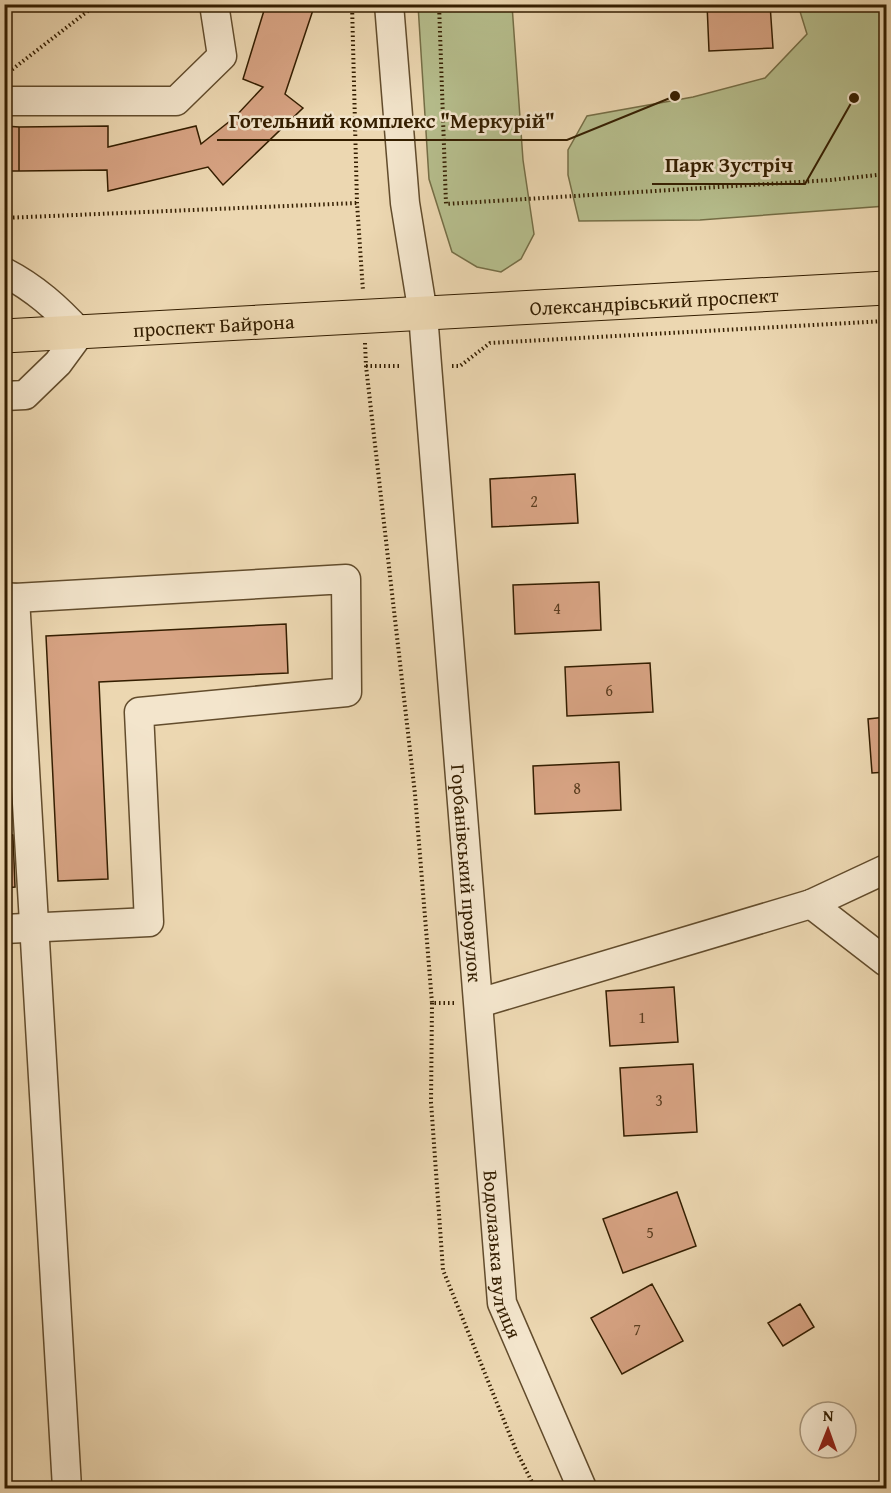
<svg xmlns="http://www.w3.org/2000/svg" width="891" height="1493" font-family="'Gentium Book Plus',serif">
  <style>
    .green { fill: #b6be8d; stroke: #756e46; stroke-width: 1.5 }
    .building { fill: #d7a383; stroke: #341e00; stroke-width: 1.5 }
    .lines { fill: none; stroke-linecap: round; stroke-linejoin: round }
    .minor-casing { stroke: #624c2c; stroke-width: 31 }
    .major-casing { stroke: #341e00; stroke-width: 35 }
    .path { stroke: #341e00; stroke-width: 4; stroke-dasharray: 1.5 3; stroke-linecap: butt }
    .minor { stroke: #f3e5cc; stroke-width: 28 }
    .major { stroke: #ecd7b1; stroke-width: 33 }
    .labels { text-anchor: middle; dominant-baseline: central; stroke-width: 5; stroke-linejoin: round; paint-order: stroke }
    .number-label { font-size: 16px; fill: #5d3f21 }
    .street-label { font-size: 20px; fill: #341e00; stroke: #f3e5cc }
    .leader { fill: none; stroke: #341e00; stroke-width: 2 }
    .callout-dot { fill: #341e00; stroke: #f3e5cc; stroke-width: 2 }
    .callout-label { font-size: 21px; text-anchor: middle; font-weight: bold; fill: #341e00; stroke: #f3e5cc; stroke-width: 5; stroke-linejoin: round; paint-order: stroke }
  </style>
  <rect width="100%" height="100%" fill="#ecd7b1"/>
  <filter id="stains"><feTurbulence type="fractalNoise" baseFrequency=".00333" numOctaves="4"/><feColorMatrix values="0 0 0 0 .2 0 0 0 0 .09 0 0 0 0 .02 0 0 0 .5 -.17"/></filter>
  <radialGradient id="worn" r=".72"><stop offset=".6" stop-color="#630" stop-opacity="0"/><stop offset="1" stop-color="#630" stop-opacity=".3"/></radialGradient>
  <path class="green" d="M 418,5 L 512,5 L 523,160 L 534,234 L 521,259 L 501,272 L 477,267 L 452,252 L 429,179 Z
    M 798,5 L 886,5 L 886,206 L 700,220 L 579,221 L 568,175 L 568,150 L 587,116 L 693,97 L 765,78 L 807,34 Z"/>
  <path class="building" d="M 266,4 L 315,4 L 285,94 L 303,108 L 223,185 L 208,167 L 108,191 L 107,170 L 19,171 L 19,127 L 108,126 L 108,147 L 196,126 L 201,144 L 235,117 L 263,87 L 243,79 Z
    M 707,4 L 770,4 L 773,48 L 709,51 Z
    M 4,126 L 19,127 L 19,171 L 4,171 Z
    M 575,474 L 578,523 L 492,527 L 490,479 Z
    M 599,582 L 601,630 L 515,634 L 513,585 Z
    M 286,624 L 288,673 L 99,682 L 108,879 L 58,881 L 46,636 Z
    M 650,663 L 653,712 L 567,716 L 565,667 Z
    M 886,717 L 886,772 L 872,773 L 868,719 Z
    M 619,762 L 621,810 L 535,814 L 533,766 Z
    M 4,835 L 13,835 L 15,887 L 4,888 Z
    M 674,987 L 678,1042 L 610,1046 L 606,991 Z
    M 693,1064 L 697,1132 L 624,1136 L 620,1068 Z
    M 677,1192 L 696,1246 L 623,1273 L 603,1219 Z
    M 652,1284 L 683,1341 L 622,1374 L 591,1318 Z
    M 800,1304 L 814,1327 L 783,1346 L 768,1323 Z"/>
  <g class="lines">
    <defs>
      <g id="minor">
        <path id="s1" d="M 389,4 L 405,203 L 423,314 L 427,365 L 502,1303 L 582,1488"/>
        <path d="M 4,101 L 176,101 L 222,56 L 214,4"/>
        <path d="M 4,272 C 35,288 57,308 80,333 L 58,363 L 25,395 L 4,396"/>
        <path d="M 4,597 L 15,598 L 67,1488"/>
        <path d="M 811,904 L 886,962"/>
        <path d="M 4,929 L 149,922 L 139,712 L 347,692 L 346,579 L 15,598"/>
        <path d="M 479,1003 L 811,904 L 886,869"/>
      </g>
      <g id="major">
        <path id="s2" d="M 4,336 L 886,288"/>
      </g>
    </defs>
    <use href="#minor" class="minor-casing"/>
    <use href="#major" class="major-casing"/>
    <path class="path" d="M 352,4 L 357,203 L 363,291
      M 439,4 L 446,204 L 831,180 L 886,174
      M 5,75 L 97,4
      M 4,218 L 357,203
      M 365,343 L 366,366 L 415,794 L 432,1003 L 454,1003
      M 366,366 L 402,366
      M 452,366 L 460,366 L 490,343 L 886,321
      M 432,1003 L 431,1102 L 443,1270 L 516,1450 L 535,1488"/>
    <use href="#minor" class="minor"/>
    <use href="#major" class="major"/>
  </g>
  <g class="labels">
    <g class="number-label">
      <text x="534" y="501">2</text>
      <text x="557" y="608">4</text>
      <text x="609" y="690">6</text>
      <text x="577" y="788">8</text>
      <text x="642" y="1017">1</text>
      <text x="659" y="1100">3</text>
      <text x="650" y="1232">5</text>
      <text x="637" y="1329">7</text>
    </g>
    <g class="street-label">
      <text stroke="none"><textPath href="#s2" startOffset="651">Олександрівський проспект</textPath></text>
      <text stroke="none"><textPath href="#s2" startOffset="210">проспект Байрона</textPath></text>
      <text stroke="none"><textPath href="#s1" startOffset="873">Горбанівський провулок</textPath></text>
      <text stroke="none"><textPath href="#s1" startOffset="1256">Водолазька вулиця</textPath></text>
    </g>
  </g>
  <path class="leader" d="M675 96L567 140H217M854 98L805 184H652"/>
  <g class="callout-dot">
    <circle cx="675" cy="96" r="6"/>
    <circle cx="854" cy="98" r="6"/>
  </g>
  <g class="callout-label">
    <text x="392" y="128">Готельний комплекс "Меркурій"</text>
    <text x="729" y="172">Парк Зустріч</text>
  </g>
  <rect width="891" height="1493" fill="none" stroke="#ecd7b1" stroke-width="24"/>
  <rect x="6" y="6" width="879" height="1481" fill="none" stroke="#341e00" stroke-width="3"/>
  <rect x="12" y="12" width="867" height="1469" fill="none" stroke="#341e00" stroke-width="1.5"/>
  <g transform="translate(828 1430) rotate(1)"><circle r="28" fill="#f3e5cc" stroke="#a7957a" stroke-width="1.5"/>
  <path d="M0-4.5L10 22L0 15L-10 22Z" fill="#8f2418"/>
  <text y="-9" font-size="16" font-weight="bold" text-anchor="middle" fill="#341e00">N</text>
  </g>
  <rect width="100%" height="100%" filter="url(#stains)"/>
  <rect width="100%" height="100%" fill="url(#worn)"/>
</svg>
